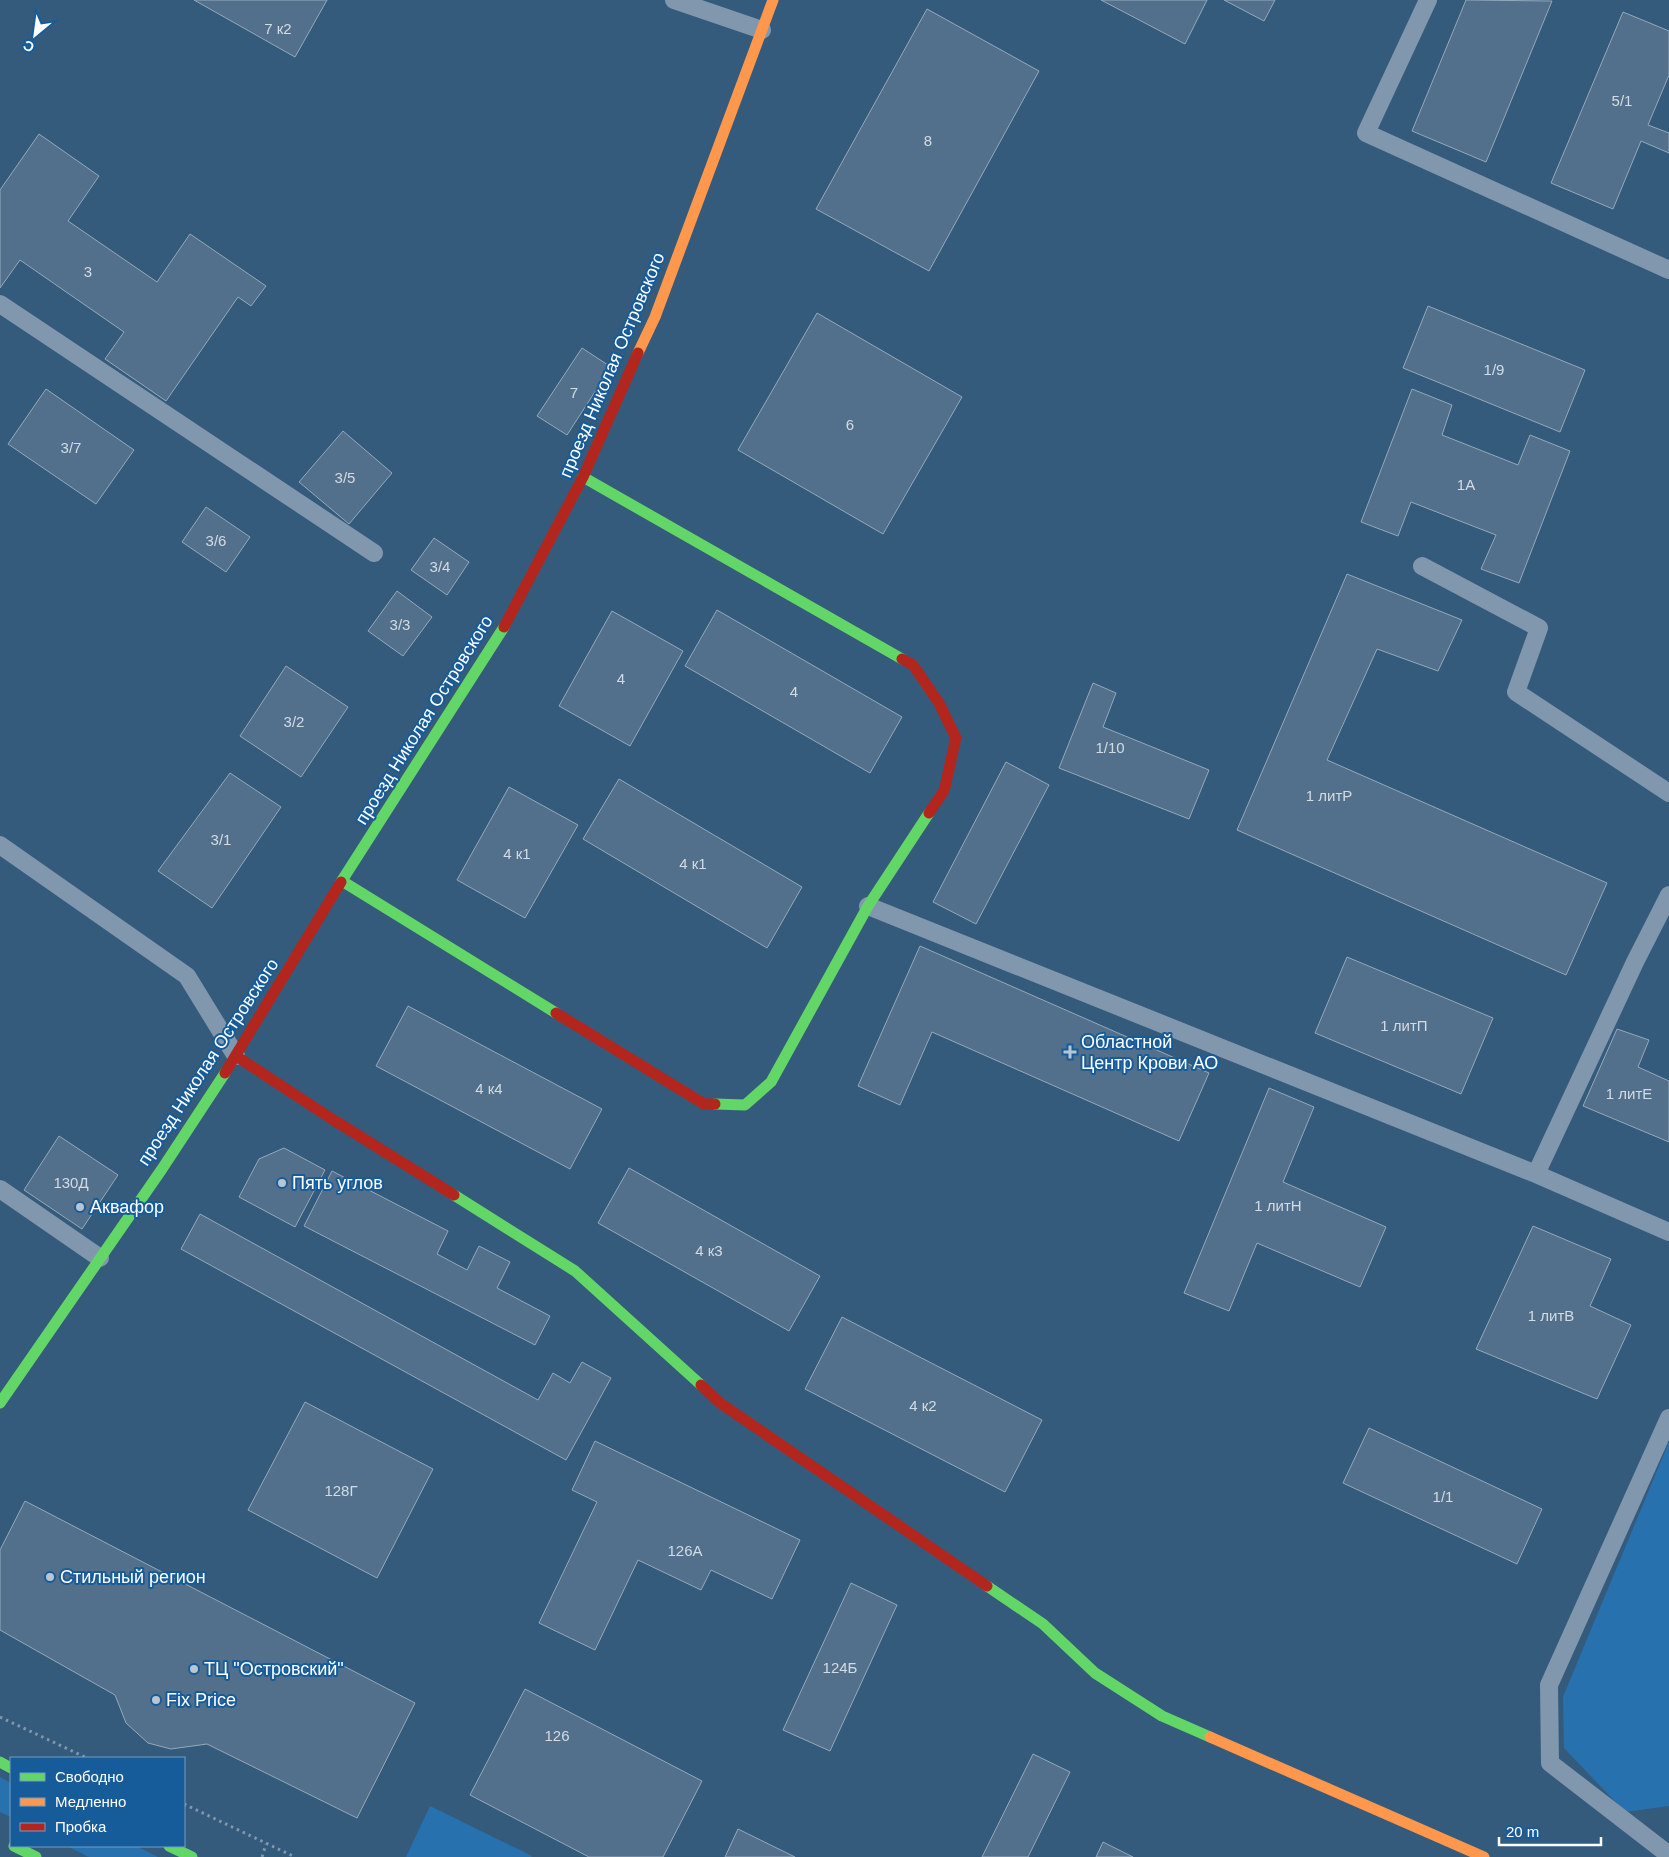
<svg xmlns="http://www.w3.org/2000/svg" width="1669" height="1857" font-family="Arial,sans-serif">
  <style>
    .green { fill: #2871af }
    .building { fill: #52708b; stroke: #94a9bb }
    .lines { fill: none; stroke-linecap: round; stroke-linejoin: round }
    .path { stroke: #8097ae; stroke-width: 3; stroke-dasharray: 2.5 4; stroke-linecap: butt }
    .lane { stroke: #8097ae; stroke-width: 18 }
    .fast { stroke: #63d668; stroke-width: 11 }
    .slow { stroke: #ff974d; stroke-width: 11 }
    .jam { stroke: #b3261e; stroke-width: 11 }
    .poi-dot { fill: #b8c6d1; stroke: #175c9a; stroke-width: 2 }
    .labels { text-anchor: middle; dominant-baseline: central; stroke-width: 4; stroke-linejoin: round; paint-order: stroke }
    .number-label { font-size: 15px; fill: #d4dbe2 }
    .street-label { font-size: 18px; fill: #fff; stroke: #175c9a }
    .poi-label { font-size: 18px; fill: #fff; stroke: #175c9a; text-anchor: start }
  </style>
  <rect width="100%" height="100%" fill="#355b7c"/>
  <path class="green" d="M 1669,1442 L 1669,1806 L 1625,1812 L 1564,1748 L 1563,1697 Z
    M 0,1777 L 11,1783 L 11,1817 L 0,1812 Z
    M 430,1806 L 532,1856 L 531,1857 L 406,1857 Z
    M 67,1846 L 136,1846 L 158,1857 L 89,1857 Z"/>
  <path class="building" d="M 194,0 L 327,0 L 295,57 Z
    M 1101,0 L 1207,0 L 1185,44 Z
    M 1224,0 L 1275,0 L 1264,21 Z
    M 1466,0 L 1552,1 L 1486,162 L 1412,131 Z
    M 927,9 L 1039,71 L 929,271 L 816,209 Z
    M 1623,12 L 1669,31 L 1669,75 L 1648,125 L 1669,133 L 1669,153 L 1641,141 L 1613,209 L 1551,183 Z
    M 39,134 L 99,176 L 68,221 L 157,282 L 190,234 L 266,286 L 251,306 L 238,297 L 166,401 L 105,359 L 124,332 L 20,260 L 0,288 L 0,190 Z
    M 1428,306 L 1585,370 L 1560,432 L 1403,368 Z
    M 817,313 L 962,397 L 883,534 L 738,450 Z
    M 582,348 L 611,367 L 567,435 L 537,416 Z
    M 46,389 L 134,450 L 96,504 L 8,444 Z
    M 1412,389 L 1452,405 L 1442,435 L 1518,465 L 1530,435 L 1570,451 L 1519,583 L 1481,569 L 1496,535 L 1411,502 L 1398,536 L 1361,522 Z
    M 343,431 L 392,473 L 349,524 L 299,482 Z
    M 206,507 L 250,537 L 226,572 L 182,542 Z
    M 434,538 L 469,562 L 447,595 L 411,570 Z
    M 1347,574 L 1462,620 L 1438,671 L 1377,649 L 1327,760 L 1607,883 L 1566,975 L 1237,830 Z
    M 397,591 L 432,617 L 403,656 L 368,631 Z
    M 717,610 L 902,717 L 870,773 L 685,666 Z
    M 612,611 L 683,651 L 630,746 L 559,706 Z
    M 286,666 L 348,707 L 301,777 L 240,736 Z
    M 1093,683 L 1116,693 L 1103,727 L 1209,770 L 1189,819 L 1059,768 Z
    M 1006,762 L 1049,785 L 976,924 L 933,902 Z
    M 230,773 L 281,807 L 212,908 L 158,871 Z
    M 619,779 L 802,887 L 767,948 L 583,839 Z
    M 509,787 L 578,825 L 525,918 L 457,880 Z
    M 920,946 L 1209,1073 L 1179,1141 L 932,1032 L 900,1105 L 858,1086 Z
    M 1347,957 L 1493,1018 L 1461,1094 L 1315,1033 Z
    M 408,1006 L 602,1109 L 570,1169 L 376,1066 Z
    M 1617,1029 L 1649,1040 L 1638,1067 L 1669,1081 L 1669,1142 L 1583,1106 Z
    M 1269,1088 L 1314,1107 L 1283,1182 L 1386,1227 L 1360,1287 L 1257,1243 L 1229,1311 L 1184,1293 Z
    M 59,1136 L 118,1175 L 82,1229 L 24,1190 Z
    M 284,1148 L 325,1170 L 295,1227 L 239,1197 L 259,1159 Z
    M 629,1168 L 820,1276 L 789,1331 L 598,1223 Z
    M 332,1171 L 448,1231 L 437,1254 L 467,1270 L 479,1246 L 510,1262 L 497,1288 L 550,1316 L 535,1345 L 304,1226 Z
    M 200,1214 L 538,1400 L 553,1373 L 570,1383 L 582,1362 L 611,1378 L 566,1460 L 181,1249 Z
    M 1533,1226 L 1611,1259 L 1590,1306 L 1631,1325 L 1597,1399 L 1476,1349 Z
    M 842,1317 L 1042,1420 L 1005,1492 L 805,1389 Z
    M 305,1402 L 433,1469 L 377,1578 L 248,1510 Z
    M 1369,1428 L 1542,1509 L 1517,1564 L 1343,1483 Z
    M 595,1441 L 800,1540 L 772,1599 L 711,1570 L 701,1590 L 638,1560 L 595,1650 L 539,1623 L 597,1502 L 572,1490 Z
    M 25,1501 L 415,1703 L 357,1818 L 207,1744 L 171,1749 L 148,1743 L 126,1723 L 115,1695 L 0,1630 L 0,1550 Z
    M 851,1583 L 897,1605 L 830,1751 L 783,1730 Z
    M 525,1689 L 702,1781 L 663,1857 L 589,1857 L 470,1795 Z
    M 1033,1754 L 1070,1772 L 1028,1857 L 982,1857 Z
    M 738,1829 L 795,1857 L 725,1857 Z
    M 1103,1842 L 1133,1857 L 1096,1857 Z"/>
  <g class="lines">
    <path class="path" d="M 0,1717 L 87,1758
      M 184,1804 L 295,1857
      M 262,1857 L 266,1844"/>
    <path class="lane" d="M 674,0 L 762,30
      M 1428,0 L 1366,133 L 1669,270
      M 0,304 L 374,553
      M 1422,566 L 1539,628 L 1516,692 L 1669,793
      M 0,845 L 187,976 L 236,1056
      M 868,906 L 1536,1174 L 1635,962 L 1669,895
      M 1536,1174 L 1669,1232
      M 0,1189 L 100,1258
      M 1669,1418 L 1549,1685 L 1550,1763 L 1669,1855"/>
    <path class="fast" d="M 583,477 L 902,659
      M 342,881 L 556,1013
      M 341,882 L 504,627
      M 715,1104 L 745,1105 L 771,1082 L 868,906 L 929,813
      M 454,1195 L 575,1271 L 701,1385
      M 0,1403 L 162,1169 L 225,1073
      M 987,1586 L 1043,1624 L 1095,1673 L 1162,1716 L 1210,1737
      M 0,1762 L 11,1768
      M 14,1846 L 36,1857
      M 169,1846 L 192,1857"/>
    <path class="slow" d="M 638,353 L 655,317 L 773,0
      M 1210,1737 L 1484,1857"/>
    <path class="jam" d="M 504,627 L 583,477 L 638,353
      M 902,659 L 913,665 L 939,703 L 956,738 L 944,791 L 929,813
      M 556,1013 L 704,1104 L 715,1104
      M 236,1056 L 332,1119 L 454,1195
      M 225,1073 L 341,882
      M 701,1385 L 720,1403 L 987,1586"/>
  </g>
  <g class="poi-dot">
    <path d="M1067.5 1044.5h5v5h5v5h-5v5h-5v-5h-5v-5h5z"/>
    <circle cx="282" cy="1183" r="5"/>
    <circle cx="80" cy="1207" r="5"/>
    <circle cx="50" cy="1577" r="5"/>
    <circle cx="194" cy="1669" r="5"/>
    <circle cx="156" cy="1700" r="5"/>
  </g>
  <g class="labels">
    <g class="number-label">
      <text x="278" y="28">7 к2</text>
      <text x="1622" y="100">5/1</text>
      <text x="928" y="140">8</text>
      <text x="88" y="271">3</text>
      <text x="1494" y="369">1/9</text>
      <text x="574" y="392">7</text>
      <text x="850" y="424">6</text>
      <text x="71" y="447">3/7</text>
      <text x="345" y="477">3/5</text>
      <text x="1466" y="484">1А</text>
      <text x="216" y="540">3/6</text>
      <text x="440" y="566">3/4</text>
      <text x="400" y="624">3/3</text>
      <text x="621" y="678">4</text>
      <text x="794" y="691">4</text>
      <text x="294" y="721">3/2</text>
      <text x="1110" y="747">1/10</text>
      <text x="1329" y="795">1 литР</text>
      <text x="221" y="839">3/1</text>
      <text x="517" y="853">4 к1</text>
      <text x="693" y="863">4 к1</text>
      <text x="1404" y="1025">1 литП</text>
      <text x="489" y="1088">4 к4</text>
      <text x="1629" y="1093">1 литЕ</text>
      <text x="71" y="1182">130Д</text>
      <text x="1278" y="1205">1 литН</text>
      <text x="709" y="1250">4 к3</text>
      <text x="1551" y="1315">1 литВ</text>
      <text x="923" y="1405">4 к2</text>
      <text x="341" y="1490">128Г</text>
      <text x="1443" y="1496">1/1</text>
      <text x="685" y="1550">126А</text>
      <text x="840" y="1667">124Б</text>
      <text x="557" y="1735">126</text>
    </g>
    <g class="street-label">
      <text transform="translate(612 365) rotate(-67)">проезд Николая Островского</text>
      <text transform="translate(424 720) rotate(-58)">проезд Николая Островского</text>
      <text transform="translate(208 1062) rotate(-57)">проезд Николая Островского</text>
    </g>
    <g class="poi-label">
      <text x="1081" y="1042">Областной<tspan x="1081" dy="21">Центр Крови АО</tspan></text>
      <text x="292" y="1183">Пять углов</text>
      <text x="90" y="1207">Аквафор</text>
      <text x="60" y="1577">Стильный регион</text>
      <text x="204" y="1669">ТЦ "Островский"</text>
      <text x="166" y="1700">Fix Price</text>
    </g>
  </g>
  <rect x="10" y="1757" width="175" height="90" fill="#175c9a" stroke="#749dc2"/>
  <rect x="20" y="1773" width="25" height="8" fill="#63d668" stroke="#749dc2"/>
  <text x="55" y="1782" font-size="15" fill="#ffffff">Свободно</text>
  <rect x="20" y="1798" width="25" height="8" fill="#ff974d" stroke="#749dc2"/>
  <text x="55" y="1807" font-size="15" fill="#ffffff">Медленно</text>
  <rect x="20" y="1823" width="25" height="8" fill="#b3261e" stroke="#749dc2"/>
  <text x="55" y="1832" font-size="15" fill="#ffffff">Пробка</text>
  <g transform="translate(35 35) rotate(209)" stroke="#175c9a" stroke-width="4" paint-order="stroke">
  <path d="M0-4L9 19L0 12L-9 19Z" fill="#ffffff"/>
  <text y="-8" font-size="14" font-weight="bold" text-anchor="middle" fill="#ffffff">С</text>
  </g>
  <path d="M1499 1837v8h102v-8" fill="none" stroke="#ffffff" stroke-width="2.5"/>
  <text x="1506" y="1837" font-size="15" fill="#ffffff" stroke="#175c9a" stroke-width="4" paint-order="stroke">20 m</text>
</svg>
